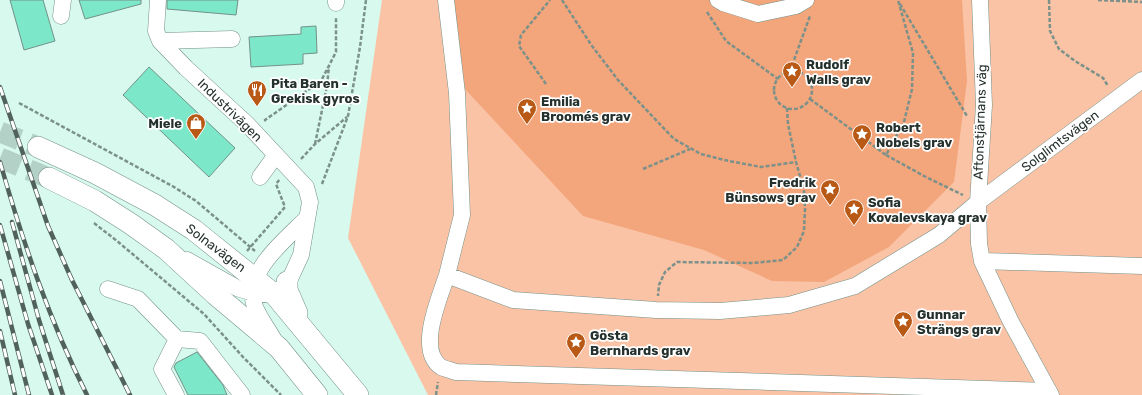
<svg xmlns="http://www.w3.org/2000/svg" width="1142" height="395" font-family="Rubik,sans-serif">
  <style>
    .green { fill: #fac3a5 }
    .forest { fill: #f3a57b }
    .building { fill: #7de7c9; stroke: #739188 }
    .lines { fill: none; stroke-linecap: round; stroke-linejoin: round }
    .major-tunnel { stroke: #b4d1c7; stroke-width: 21; stroke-dasharray: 21 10; stroke-linecap: butt }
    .minor-casing { stroke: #739087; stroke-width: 17 }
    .major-casing { stroke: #739087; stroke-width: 22 }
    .path { stroke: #7b918a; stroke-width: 2.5; stroke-dasharray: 4 2; stroke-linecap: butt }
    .minor { stroke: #fff; stroke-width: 16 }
    .major { stroke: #fff; stroke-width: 21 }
    .rail-casing { stroke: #51625d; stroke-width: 4.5 }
    .rail { stroke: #fff; stroke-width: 3; stroke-dasharray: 9; stroke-linecap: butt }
    .labels { text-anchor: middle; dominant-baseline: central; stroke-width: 3.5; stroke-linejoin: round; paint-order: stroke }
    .poi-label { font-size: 13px; font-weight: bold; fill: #25312d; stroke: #fff; text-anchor: start }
    .street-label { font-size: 13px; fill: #25312d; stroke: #fff }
  </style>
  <rect width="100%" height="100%" fill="#d8f9ee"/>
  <path class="green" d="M 382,0 L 1142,0 L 1142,395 L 428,395 L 348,238 Z"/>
  <path class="forest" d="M 454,0 L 962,0 L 967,81 L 954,182 L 889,247 L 824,282 L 772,281 L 704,250 L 583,216 L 465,89 Z"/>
  <path class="building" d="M 10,0 L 43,0 L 55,41 L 24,50 Z
    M 79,0 L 141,0 L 141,4 L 85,19 Z
    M 167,0 L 238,0 L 236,15 L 167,9 Z
    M 316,26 L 317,53 L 303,54 L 303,64 L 251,67 L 249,37 L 301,34 L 301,27 Z
    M 149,67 L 235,148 L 209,177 L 123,95 Z
    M 197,352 L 223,385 L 227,395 L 188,395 L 174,367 L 176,363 Z"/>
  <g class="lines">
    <path class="major-tunnel" d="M 0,132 L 38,147
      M 0,158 L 49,178"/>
    <defs>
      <path id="minor" d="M 158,0 L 156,31 L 160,41 L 186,68 L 248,125 L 306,187 L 310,202 L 301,255 L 289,281 L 275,295 L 253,293 L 237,288 L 187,260
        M 336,0 L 336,3
        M 446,0 L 457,93 L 462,215 L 447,275 L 513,300 L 656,310 L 720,311 L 789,305 L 855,286 L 939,235 L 978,202 L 1142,80
        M 718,0 L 723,3 L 758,14 L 796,6 L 806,0
        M 980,0 L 984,105 L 978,202 L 979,244 L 982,261 L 1010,320 L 1051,395
        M 61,16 L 63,0
        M 160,41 L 232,39
        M 260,177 L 276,155
        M 982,261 L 1142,266
        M 447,275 C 440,297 416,350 441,367 C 445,369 451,370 456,372 L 1049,391
        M 108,289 L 138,299 L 177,339 L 200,341 L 242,395
        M 274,340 C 268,329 260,319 255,307 C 242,273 286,239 307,218
        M 176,395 L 162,369 L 177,339"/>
      <path id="major" d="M 38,147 L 95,173 L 155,205 L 194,230 L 275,295 L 358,395
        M 49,178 L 95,201 L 131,224 L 166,249 L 216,295 L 279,348 L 317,395
        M 287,282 L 287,290 L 297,313"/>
    </defs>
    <use href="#minor" class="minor-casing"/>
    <use href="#major" class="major-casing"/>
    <path class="path" d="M 562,0 L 592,46 L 618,80 L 674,139 L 701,154 L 724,160 L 761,167 L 796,162 L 804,190 L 805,209 L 804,231 L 797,247 L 783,260 L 753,263 L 677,262 L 665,272 L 659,285 L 658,296
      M 1049,0 L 1050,31 L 1059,49 L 1075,61 L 1103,78 L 1108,86
      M 1098,0 L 1142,2
      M 900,4 L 967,116
      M 707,12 L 726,41 L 778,79
      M 790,71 L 810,16
      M774 90a19 19 0 1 1 38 0a19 19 0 1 1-38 0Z
      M 546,84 L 519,46 L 521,35 L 550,0
      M 810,99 L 886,155 L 904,122 L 912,89 L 913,53 L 898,0
      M 19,103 L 174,187 L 196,201 L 255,251
      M 787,108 L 788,124 L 796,162
      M 266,121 L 265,120 L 321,81 L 336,52 L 336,17
      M 315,144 L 327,86 L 329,66
      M 886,155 L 924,176 L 963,195
      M 301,159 L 315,144 L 347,117
      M 643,169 L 690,149
      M 322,184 L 348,116 L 360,47 L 366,0
      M 94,223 L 117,241 L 204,314 L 243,357 L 281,395
      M 247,251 L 285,207 L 276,184 L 280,179
      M 436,395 L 438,382"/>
    <use href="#minor" class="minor"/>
    <use href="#major" class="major"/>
    <defs>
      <path id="rail" d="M 0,87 L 48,226 L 72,280 L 130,395
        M 0,162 C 23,242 49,320 87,395
        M 12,222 L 39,320 L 63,395
        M 0,225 L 28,324 L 52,395
        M 0,281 L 29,395
        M 0,331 L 15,395"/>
    </defs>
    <use href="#rail" class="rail-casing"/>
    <use href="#rail" class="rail"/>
  </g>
  <defs>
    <symbol id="sight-pin" viewBox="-11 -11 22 30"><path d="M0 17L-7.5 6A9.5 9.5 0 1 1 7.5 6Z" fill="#b95916" stroke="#fff"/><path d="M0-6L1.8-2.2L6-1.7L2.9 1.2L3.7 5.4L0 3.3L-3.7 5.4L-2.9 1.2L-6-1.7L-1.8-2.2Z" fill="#fff"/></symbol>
    <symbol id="restaurant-pin" viewBox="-11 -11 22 30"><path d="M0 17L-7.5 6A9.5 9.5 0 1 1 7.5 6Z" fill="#b95916" stroke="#fff"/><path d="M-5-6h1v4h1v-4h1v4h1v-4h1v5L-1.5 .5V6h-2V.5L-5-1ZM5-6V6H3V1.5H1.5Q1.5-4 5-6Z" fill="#fff"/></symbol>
    <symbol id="shop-pin" viewBox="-11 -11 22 30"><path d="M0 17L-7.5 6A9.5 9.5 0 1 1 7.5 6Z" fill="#b95916" stroke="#fff"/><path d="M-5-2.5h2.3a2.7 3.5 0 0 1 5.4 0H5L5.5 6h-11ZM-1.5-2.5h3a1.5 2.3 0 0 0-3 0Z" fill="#fff"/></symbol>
  </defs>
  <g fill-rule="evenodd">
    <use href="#sight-pin" x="781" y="60" width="22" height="30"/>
    <use href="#restaurant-pin" x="246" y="79" width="22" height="30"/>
    <use href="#sight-pin" x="516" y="97" width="22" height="30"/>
    <use href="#shop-pin" x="185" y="112" width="22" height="30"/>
    <use href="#sight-pin" x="851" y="123" width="22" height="30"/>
    <use href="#sight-pin" x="819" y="178" width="22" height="30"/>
    <use href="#sight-pin" x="843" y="198" width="22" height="30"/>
    <use href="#sight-pin" x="892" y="310" width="22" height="30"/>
    <use href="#sight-pin" x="565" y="331" width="22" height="30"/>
  </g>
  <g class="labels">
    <g class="poi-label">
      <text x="806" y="64">Rudolf<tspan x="806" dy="15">Walls grav</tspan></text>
      <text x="271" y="83">Pita Baren -<tspan x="271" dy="15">Grekisk gyros</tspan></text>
      <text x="541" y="101">Emilia<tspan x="541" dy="15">Broomés grav</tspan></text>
      <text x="182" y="123" text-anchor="end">Miele</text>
      <text x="876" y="127">Robert<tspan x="876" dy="15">Nobels grav</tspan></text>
      <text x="816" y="182" text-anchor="end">Fredrik<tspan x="816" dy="15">Bünsows grav</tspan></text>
      <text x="868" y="202">Sofia<tspan x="868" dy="15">Kovalevskaya grav</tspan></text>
      <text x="917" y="314">Gunnar<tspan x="917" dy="15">Strängs grav</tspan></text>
      <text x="590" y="335">Gösta<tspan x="590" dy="15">Bernhards grav</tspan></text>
    </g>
    <g class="street-label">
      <text transform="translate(230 110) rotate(44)">Industrivägen</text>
      <text transform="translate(980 122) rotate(-88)">Aftonstjärnans väg</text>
      <text transform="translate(1060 141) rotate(-37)">Solglimtsvägen</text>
      <text transform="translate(216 248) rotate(37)">Solnavägen</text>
    </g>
  </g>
</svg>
